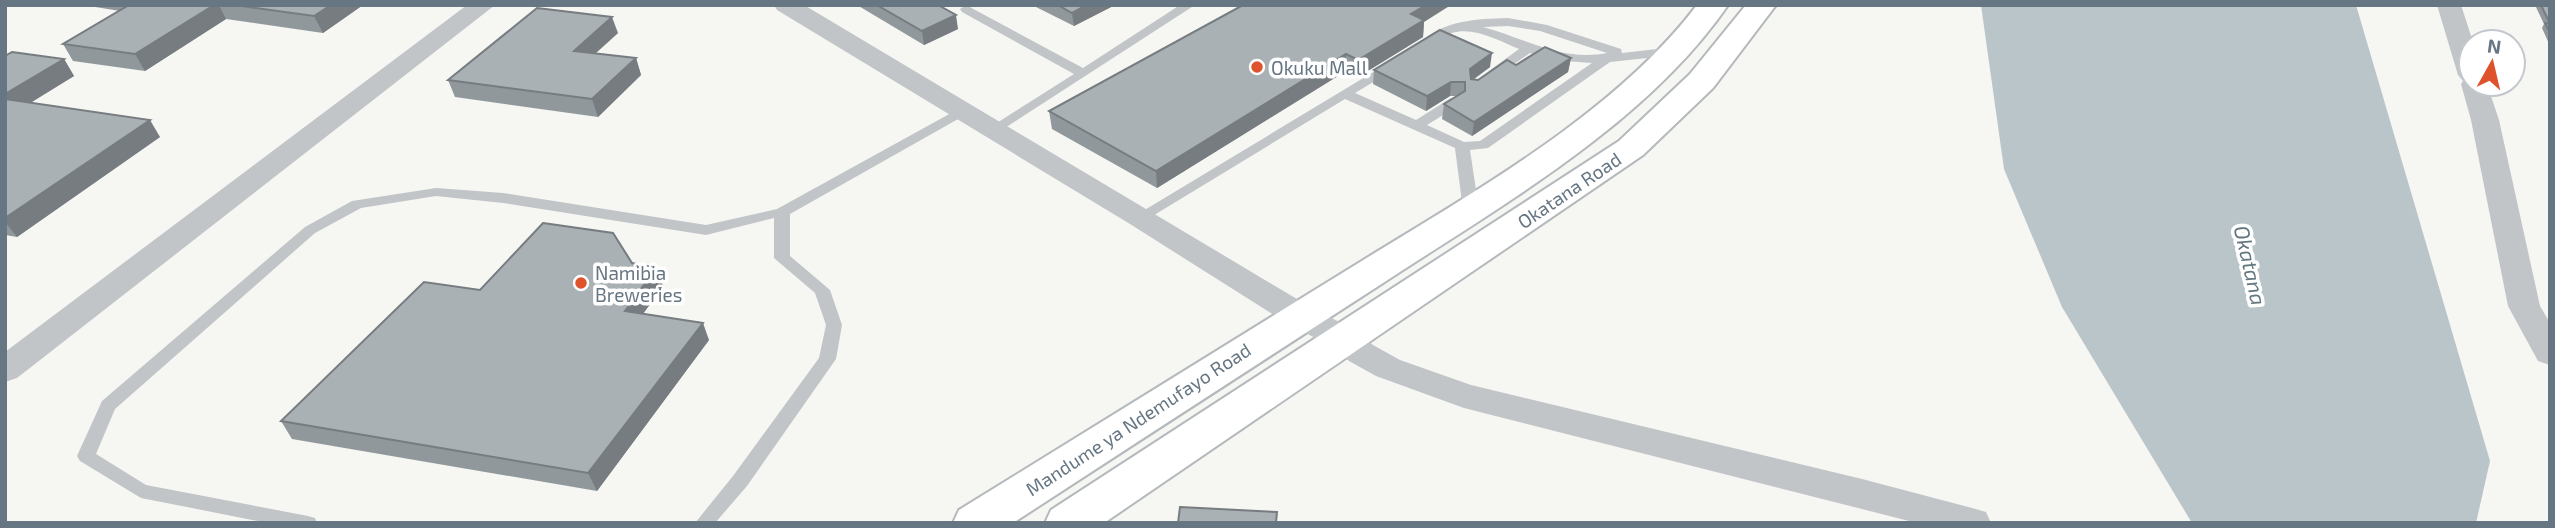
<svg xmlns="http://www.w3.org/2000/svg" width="2555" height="528" font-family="'Exo 2',sans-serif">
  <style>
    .water { fill: #b9c5c9 }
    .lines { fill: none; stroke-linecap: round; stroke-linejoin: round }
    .primary-casing { stroke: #b4b9bc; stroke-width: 4 }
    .service { fill: #c1c5c8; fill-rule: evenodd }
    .minor { fill: #c1c5c8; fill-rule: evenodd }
    .primary { fill: #fff; fill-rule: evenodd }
    .wall { fill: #91989c }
    .shaded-wall { fill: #767c7f }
    .building { fill: #a9b1b5; stroke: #767c7f; stroke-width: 2 }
    .poi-dot { fill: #de532b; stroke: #fff; stroke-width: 2.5 }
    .labels { text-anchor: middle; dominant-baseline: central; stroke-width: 7; stroke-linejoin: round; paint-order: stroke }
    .poi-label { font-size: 19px; fill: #667683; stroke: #fff; text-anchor: start }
    .street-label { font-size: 19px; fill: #667683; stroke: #fff }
    .water-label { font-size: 21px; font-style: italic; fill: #62777f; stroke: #fff }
  </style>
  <rect width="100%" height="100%" fill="#f6f6f3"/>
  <path class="water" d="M 1981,5 L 2356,5 L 2490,461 L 2476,523 L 2192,523 L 2062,307 L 2004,169 Z"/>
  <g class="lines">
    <defs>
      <path id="primary" d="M 1697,5 L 1728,5 C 1646,124 1502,205 1383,283 C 1259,363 1136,443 1013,523 L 953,523 L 959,510 C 1090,429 1221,348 1352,267 C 1468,195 1614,115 1697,5 Z
        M 1746,5 L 1776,5 L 1713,88 L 1643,155 L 1104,523 L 1045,523 L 1051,510 L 1619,141 L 1690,74 Z"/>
    </defs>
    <use href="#primary" class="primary-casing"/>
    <path class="service" d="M 966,5 L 1083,68 L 1180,5 L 1195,5 L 994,135 L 989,134 L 987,131 L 989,128 L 1074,74 L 962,12 L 960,9 Z
      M 1508,18 L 1547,25 L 1621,49 L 1622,53 L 1675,47 L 1681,51 L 1675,55 L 1610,62 L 1488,148 L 1470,150 L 1479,210 L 1476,213 L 1466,213 L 1463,210 L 1455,148 L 1345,99 L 1146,220 L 1136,220 L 1133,217 L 1390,62 L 1395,63 L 1395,69 L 1355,93 L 1416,120 L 1451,98 L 1461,98 L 1463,101 L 1461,104 L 1427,125 L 1464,142 L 1480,141 L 1592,63 L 1552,60 L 1530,53 L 1494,78 L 1487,74 L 1489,71 L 1519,49 C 1500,41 1473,26 1452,33 C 1443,36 1436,44 1427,47 L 1421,43 C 1442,20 1478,19 1508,18 ZM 1508,26 L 1540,31 L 1607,53 C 1561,62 1525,38 1483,27 Z
      M 962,107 L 967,108 L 969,111 L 967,114 L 790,214 L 790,256 L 830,290 L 842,325 L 836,359 L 747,486 L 715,523 L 695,523 L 733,476 L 819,358 L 826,325 L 815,293 L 774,258 L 774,218 L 706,235 L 503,203 L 436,196 L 361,208 L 315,233 L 115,409 L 96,454 L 146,485 L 308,516 L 315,518 L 317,523 L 268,523 L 141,498 L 80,461 L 77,456 L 102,401 L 305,227 L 352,201 L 436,188 L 503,193 L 706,225 L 777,209 Z"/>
    <path class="minor" d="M 467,5 L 495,5 L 17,378 L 5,382 L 5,352 Z
      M 774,5 L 804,5 L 1312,308 L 1357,331 L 1373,345 L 1400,360 L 1471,385 L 1862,479 L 1972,508 L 1986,512 L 1991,523 L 1917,523 L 1464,408 L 1376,376 L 1349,361 L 1333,347 L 1288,324 L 1130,224 L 777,10 Z
      M 2437,5 L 2461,5 L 2473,42 L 2471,42 L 2471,84 L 2487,84 L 2499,120 L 2540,306 L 2550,323 L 2550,365 L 2538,361 L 2508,306 L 2471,120 L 2461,84 L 2463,81 L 2458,75 Z"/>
    <use href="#primary" class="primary"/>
  </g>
  <path class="wall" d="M 83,5 L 363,5 L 323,33 L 226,19 L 145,71 L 73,61 L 63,44 L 120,11 Z
    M 857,5 L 945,5 L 941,7 L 958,29 L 924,45 Z
    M 1032,5 L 1115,5 L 1074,26 Z
    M 2535,5 L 2550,5 L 2550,46 L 2542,28 L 2544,24 Z
    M 1424,22 L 1423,37 L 1358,77 L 1346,71 L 1157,188 L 1052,129 L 1049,111 Z
    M 618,33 L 596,53 L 636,58 L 641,75 L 598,117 L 455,97 L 448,80 Z
    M 5,56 L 64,59 L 74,76 L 31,102 L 160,137 L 17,237 L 5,235 Z
    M 1571,58 L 1568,72 L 1472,136 L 1442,119 L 1444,104 L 1457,96 L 1450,96 L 1426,111 L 1373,84 L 1374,70 L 1490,67 L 1473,80 L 1478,80 L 1516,65 Z
    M 632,263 L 663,286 L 643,314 L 709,340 L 597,491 L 292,439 L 281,421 L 480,290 Z"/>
  <path class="shaded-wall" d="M 214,5 L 219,5 L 226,19 L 145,71 L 135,54 Z
    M 331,5 L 363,5 L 323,33 L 314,16 Z
    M 1087,5 L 1115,5 L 1074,26 L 1072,13 Z
    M 1426,5 L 1451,5 L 1424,22 L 1423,37 L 1358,77 L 1358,60 L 1411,14 Z
    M 956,15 L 958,29 L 924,45 L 922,31 Z
    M 612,17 L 618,33 L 580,67 L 574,51 Z
    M 1492,53 L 1490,67 L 1468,83 L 1470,69 Z
    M 1346,54 L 1346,71 L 1157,188 L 1156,171 Z
    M 636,58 L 641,75 L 598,117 L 592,99 Z
    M 1571,58 L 1568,72 L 1472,136 L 1474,122 Z
    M 64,59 L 74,76 L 11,115 L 5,107 L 5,94 Z
    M 1451,82 L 1450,96 L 1426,111 L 1427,96 Z
    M 150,120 L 160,137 L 17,237 L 5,222 L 5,218 Z
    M 656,268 L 663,286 L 632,329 L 625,311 Z
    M 703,323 L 709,340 L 597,491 L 588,473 Z"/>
  <path class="building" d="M 129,5 L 214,5 L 135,54 L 63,44 Z
    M 234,5 L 331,5 L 314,16 Z
    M 877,5 L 938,5 L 956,15 L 922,31 Z
    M 1058,5 L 1087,5 L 1072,13 Z
    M 1243,5 L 1426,5 L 1411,14 L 1424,20 L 1358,60 L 1346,54 L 1156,171 L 1049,111 Z
    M 2541,5 L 2550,5 L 2550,24 Z
    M 537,8 L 612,17 L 574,51 L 636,58 L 592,99 L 448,80 Z
    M 2545,23 L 2550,24 L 2550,33 Z
    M 1440,30 L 1492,53 L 1470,69 L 1471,79 L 1478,80 L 1507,60 L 1516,65 L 1545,47 L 1571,58 L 1474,122 L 1444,104 L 1465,91 L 1465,82 L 1451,82 L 1427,96 L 1374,70 Z
    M 12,52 L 64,59 L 5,94 L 5,56 Z
    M 5,99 L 150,120 L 5,218 Z
    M 543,223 L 613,233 L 632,263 L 656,268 L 625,311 L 703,323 L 588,473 L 281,421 L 424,282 L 480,290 Z
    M 1180,507 L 1277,512 L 1276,523 L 1178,523 Z"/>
  <g class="poi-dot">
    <circle cx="1257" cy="67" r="7"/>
    <circle cx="581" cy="283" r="7"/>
  </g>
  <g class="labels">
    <g class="poi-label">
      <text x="1271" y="67">Okuku Mall</text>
      <text x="595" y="272">Namibia<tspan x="595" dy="22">Breweries</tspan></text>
    </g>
    <g class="street-label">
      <text transform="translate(1569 190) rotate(-34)">Okatana Road</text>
      <text transform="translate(1138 419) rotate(-33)">Mandume ya Ndemufayo Road</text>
    </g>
    <g class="water-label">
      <text transform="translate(2251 265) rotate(77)">Okatana</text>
    </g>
  </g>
  <rect width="2555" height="528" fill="none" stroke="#667683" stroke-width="14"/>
  <g transform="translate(2492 63) rotate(8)"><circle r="33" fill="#ffffff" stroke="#c2c8cd" stroke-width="2"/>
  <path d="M0-5L12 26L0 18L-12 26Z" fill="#de532b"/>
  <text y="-10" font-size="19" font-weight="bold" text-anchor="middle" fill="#667683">N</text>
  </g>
</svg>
